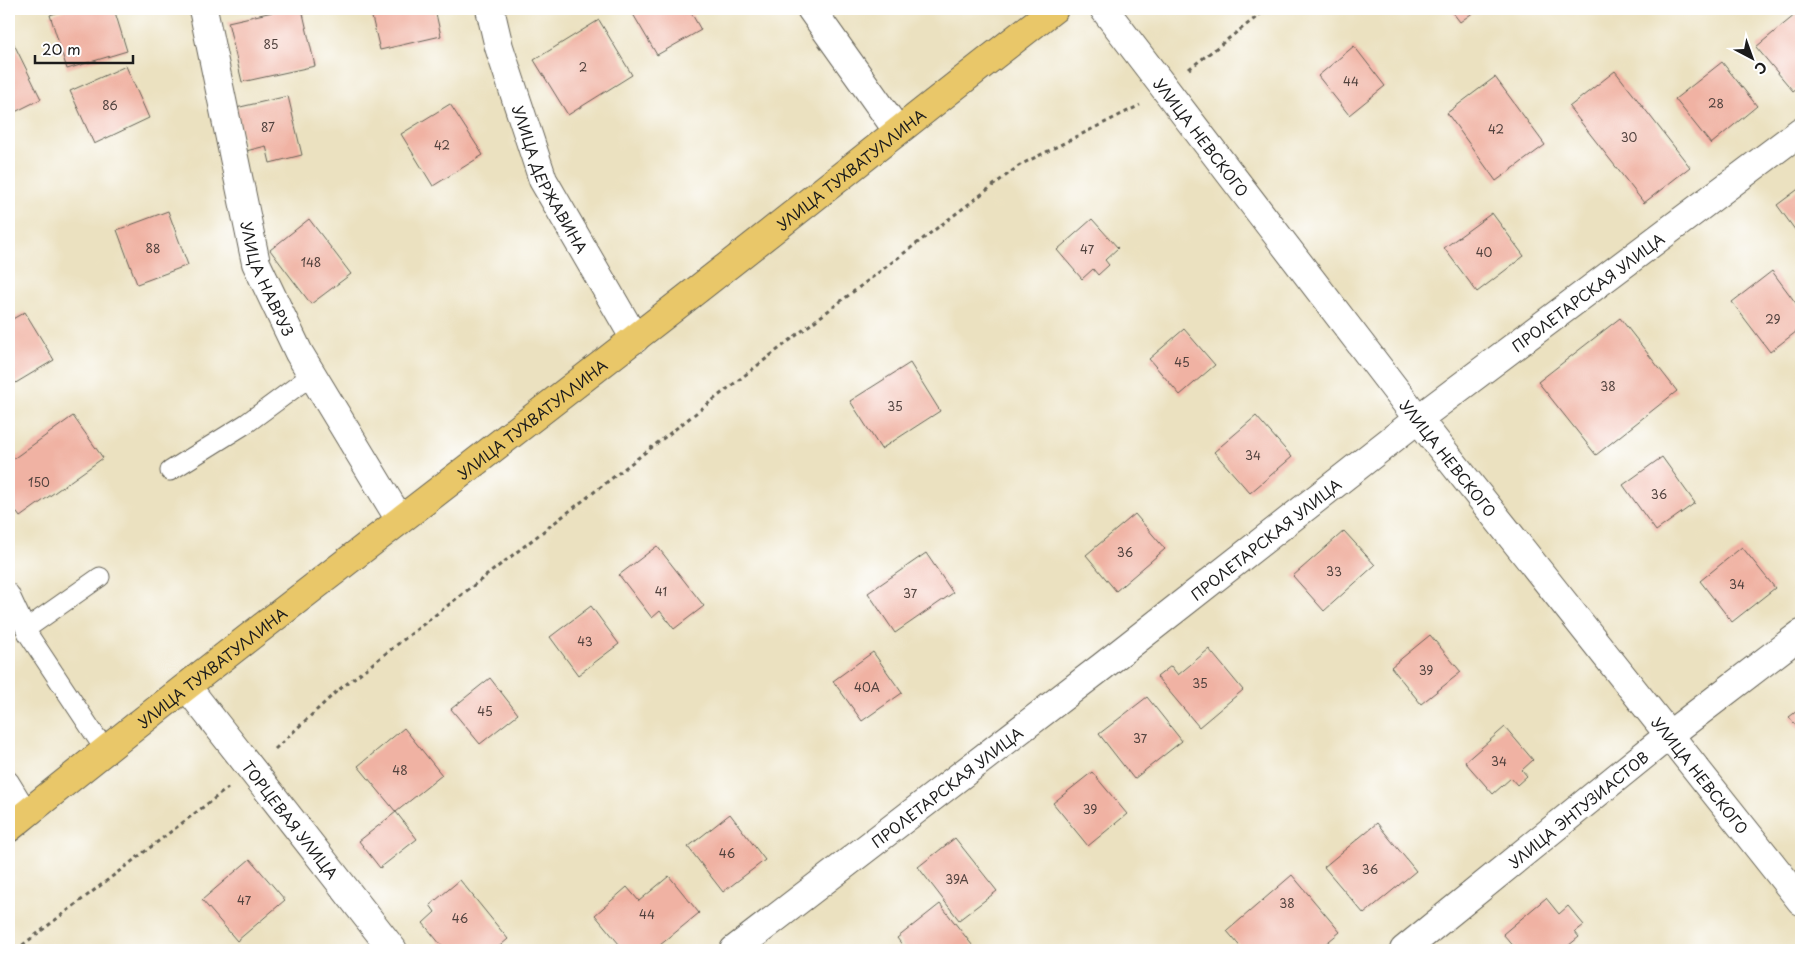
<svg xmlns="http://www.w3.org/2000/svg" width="1810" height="959" font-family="'Playpen Sans',sans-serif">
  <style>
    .building { fill: #f0b2a3 }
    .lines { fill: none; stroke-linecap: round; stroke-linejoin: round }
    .service-casing { stroke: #646155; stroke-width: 21 }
    .minor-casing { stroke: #646155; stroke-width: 30 }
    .tertiary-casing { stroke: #646155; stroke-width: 30 }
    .primary-casing { stroke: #646155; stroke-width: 30 }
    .path { stroke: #646155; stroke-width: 3; stroke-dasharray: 4 4; stroke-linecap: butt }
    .service { stroke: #fff; stroke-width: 19 }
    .minor { stroke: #fff; stroke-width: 28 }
    .tertiary { stroke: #fff; stroke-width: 28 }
    .primary { stroke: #e9c769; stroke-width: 28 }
    .labels { text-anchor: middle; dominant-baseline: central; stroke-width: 5; stroke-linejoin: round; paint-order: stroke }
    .number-label { font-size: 12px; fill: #51423e }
    .street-label { font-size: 15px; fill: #1c1c1c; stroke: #fff }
  </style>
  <rect width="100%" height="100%" fill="#fff"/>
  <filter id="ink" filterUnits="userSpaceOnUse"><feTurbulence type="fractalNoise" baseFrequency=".02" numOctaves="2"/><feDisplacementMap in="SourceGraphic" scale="10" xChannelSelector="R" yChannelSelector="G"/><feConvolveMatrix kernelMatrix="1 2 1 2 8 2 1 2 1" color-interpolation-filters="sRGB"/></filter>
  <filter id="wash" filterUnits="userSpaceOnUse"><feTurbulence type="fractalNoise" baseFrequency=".0096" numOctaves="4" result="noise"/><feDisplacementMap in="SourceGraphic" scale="20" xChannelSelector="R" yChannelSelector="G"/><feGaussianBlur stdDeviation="1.12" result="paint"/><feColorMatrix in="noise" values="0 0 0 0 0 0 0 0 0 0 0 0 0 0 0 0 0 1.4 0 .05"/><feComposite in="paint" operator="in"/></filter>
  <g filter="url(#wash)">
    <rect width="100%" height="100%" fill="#ebe1c0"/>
    <g id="blocks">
      <path class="building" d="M 68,9 L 114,9 L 127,51 L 67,69 L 50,15 Z
        M 286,9 L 302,9 L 315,66 L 242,82 L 228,22 Z
        M 370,9 L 435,9 L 441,36 L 380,50 Z
        M 630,9 L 689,9 L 701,30 L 657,55 Z
        M 1450,9 L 1478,9 L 1460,22 Z
        M 1801,10 L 1801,85 L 1793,91 L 1756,47 Z
        M 599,20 L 632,75 L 568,115 L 534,60 Z
        M 9,34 L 41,99 L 9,115 Z
        M 1354,46 L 1385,86 L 1349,115 L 1318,76 Z
        M 1722,62 L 1757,106 L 1711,144 L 1675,99 Z
        M 126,66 L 149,118 L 94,144 L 70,91 Z
        M 1615,71 L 1690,167 L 1644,203 L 1569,107 Z
        M 1495,77 L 1545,145 L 1496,181 L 1447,113 Z
        M 288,96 L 302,155 L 270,163 L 266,146 L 246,151 L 236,108 Z
        M 450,104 L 483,155 L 433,186 L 401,134 Z
        M 1801,187 L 1801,238 L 1777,205 Z
        M 168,211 L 188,265 L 137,284 L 117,230 Z
        M 1492,213 L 1524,256 L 1477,292 L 1444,248 Z
        M 309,219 L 351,274 L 311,304 L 270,250 Z
        M 1092,219 L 1118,248 L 1105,260 L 1109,265 L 1098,275 L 1093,269 L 1082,279 L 1057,250 Z
        M 1772,271 L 1801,310 L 1801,328 L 1770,352 L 1732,302 Z
        M 25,312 L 54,360 L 9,387 L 9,321 Z
        M 1620,318 L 1677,391 L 1596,455 L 1538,382 Z
        M 1184,329 L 1215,365 L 1180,395 L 1149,359 Z
        M 910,363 L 940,411 L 881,449 L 850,401 Z
        M 73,416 L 103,458 L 20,517 L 9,502 L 9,462 Z
        M 1256,416 L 1292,457 L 1250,493 L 1214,452 Z
        M 1662,457 L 1695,503 L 1656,531 L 1623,485 Z
        M 1135,514 L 1165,549 L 1116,591 L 1086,555 Z
        M 1344,531 L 1375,565 L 1324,611 L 1293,576 Z
        M 657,546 L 704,606 L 674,629 L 660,611 L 652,618 L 619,575 Z
        M 1742,547 L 1775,588 L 1732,622 L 1700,581 Z
        M 926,553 L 953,593 L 895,633 L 868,593 Z
        M 591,606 L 619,644 L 578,675 L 550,637 Z
        M 1430,635 L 1461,672 L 1421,704 L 1391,667 Z
        M 1209,649 L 1243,690 L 1199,727 L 1157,677 L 1171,666 L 1178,675 Z
        M 873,652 L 902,693 L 862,721 L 833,681 Z
        M 490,678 L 518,714 L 480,744 L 451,709 Z
        M 1147,697 L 1182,741 L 1134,779 L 1099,734 Z
        M 1801,708 L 1801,732 L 1789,717 Z
        M 1505,727 L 1533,760 L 1522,770 L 1527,776 L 1517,785 L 1511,778 L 1493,794 L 1465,762 Z
        M 404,728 L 442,775 L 396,812 L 358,766 Z
        M 1092,772 L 1127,814 L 1088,846 L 1053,803 Z
        M 396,812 L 417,839 L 380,868 L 359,841 Z
        M 730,814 L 765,860 L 723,892 L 688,847 Z
        M 1377,823 L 1416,871 L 1364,914 L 1324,867 Z
        M 955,838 L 997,891 L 959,920 L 918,867 Z
        M 250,859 L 285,900 L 237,941 L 202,900 Z
        M 1292,875 L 1340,932 L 1318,950 L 1243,950 L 1227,931 Z
        M 669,876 L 699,913 L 654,950 L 624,950 L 595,915 L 627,887 L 639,901 Z
        M 460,880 L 508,939 L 495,950 L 445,950 L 423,923 L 435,912 L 430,905 Z
        M 1546,898 L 1559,914 L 1568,906 L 1584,925 L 1575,932 L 1579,937 L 1563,950 L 1517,950 L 1503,934 Z
        M 940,904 L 976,950 L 906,950 L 897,938 Z"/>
    </g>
  </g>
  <g filter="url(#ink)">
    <use href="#blocks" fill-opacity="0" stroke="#646155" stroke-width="1"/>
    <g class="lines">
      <defs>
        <path id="service" d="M 170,471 L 247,423 L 312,375
          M 9,593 L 28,634 L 105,750
          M 26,629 L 100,577
          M 9,781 L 28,812"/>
        <g id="minor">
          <path id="s1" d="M 203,9 L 256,263 L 299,353 L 400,520"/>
          <path id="s2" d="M 490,9 L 499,47 L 543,180 L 635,339"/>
          <path d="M 811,9 L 897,130"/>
          <path id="s3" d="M 187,687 L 393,950"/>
          <path id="s4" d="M 734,950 L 1103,666 L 1418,419 L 1801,131"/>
          <path id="s5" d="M 1404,950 L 1669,735 L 1801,634"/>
        </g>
        <g id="tertiary">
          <path id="s6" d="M 1104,9 L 1418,419 L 1801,901"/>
        </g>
        <g id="primary">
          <path id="s7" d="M 9,828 C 214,661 426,502 634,339 C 775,230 913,118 1054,9"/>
        </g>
      </defs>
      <use href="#service" class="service-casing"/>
      <use href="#minor" class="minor-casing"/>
      <use href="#tertiary" class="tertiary-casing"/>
      <use href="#primary" class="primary-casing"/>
      <path class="path" d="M 1189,69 L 1267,9
        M 275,749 L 336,692 L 820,317 L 1020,165 L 1140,105
        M 16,950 L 228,788"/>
      <use href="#service" class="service"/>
      <use href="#minor" class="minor"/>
      <use href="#tertiary" class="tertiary"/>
      <use href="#primary" class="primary"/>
    </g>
  </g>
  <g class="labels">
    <g class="number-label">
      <text x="271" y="44">85</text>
      <text x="583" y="67">2</text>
      <text x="1351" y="81">44</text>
      <text x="1716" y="103">28</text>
      <text x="110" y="105">86</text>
      <text x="268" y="127">87</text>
      <text x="1496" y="129">42</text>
      <text x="1629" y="137">30</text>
      <text x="442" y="145">42</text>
      <text x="153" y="248">88</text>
      <text x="1087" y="249">47</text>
      <text x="1484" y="252">40</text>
      <text x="311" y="262">148</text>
      <text x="1773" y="319">29</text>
      <text x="1182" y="362">45</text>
      <text x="1608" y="386">38</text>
      <text x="895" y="406">35</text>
      <text x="1253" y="455">34</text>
      <text x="39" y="482">150</text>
      <text x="1659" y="494">36</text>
      <text x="1125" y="552">36</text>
      <text x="1334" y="571">33</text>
      <text x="1737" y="584">34</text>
      <text x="661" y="591">41</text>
      <text x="910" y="593">37</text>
      <text x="585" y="641">43</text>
      <text x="1426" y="670">39</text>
      <text x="1200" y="683">35</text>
      <text x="867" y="687">40А</text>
      <text x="485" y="711">45</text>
      <text x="1140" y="738">37</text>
      <text x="1499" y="761">34</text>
      <text x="400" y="770">48</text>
      <text x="1090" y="809">39</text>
      <text x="727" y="853">46</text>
      <text x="1370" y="869">36</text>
      <text x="957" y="879">39А</text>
      <text x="244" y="900">47</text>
      <text x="1287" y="903">38</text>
      <text x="647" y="914">44</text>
      <text x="460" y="918">46</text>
    </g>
    <g class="street-label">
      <text stroke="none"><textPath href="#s6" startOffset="161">УЛИЦА НЕВСКОГО</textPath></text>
      <text stroke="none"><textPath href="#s7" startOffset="1069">УЛИЦА ТУХВАТУЛЛИНА</textPath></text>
      <text stroke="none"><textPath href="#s2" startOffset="181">УЛИЦА ДЕРЖАВИНА</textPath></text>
      <text stroke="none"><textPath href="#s1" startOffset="278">УЛИЦА НАВРУЗ</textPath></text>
      <text stroke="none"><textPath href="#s4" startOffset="1078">ПРОЛЕТАРСКАЯ УЛИЦА</textPath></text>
      <text stroke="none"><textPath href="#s7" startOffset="664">УЛИЦА ТУХВАТУЛЛИНА</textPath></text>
      <text stroke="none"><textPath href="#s6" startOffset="566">УЛИЦА НЕВСКОГО</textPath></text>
      <text stroke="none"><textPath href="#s4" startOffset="672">ПРОЛЕТАРСКАЯ УЛИЦА</textPath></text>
      <text stroke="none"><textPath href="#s7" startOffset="259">УЛИЦА ТУХВАТУЛЛИНА</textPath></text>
      <text stroke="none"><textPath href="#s6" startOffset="971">УЛИЦА НЕВСКОГО</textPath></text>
      <text stroke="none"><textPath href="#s4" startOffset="268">ПРОЛЕТАРСКАЯ УЛИЦА</textPath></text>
      <text stroke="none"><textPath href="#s5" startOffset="224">УЛИЦА ЭНТУЗИАСТОВ</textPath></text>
      <text stroke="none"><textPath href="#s3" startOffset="168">ТОРЦЕВАЯ УЛИЦА</textPath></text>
    </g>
  </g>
  <rect width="1810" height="959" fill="none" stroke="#fff" stroke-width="30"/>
  <g transform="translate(1752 58) rotate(139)" stroke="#ffffff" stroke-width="4" paint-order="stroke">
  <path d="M0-4L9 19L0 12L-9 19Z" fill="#1c1c1c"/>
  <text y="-8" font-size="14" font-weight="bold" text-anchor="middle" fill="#1c1c1c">С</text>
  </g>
  <path d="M35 55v8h98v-8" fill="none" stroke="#1c1c1c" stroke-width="2.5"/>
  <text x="42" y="55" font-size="15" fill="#1c1c1c" stroke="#ffffff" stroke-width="4" paint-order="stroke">20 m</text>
</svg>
